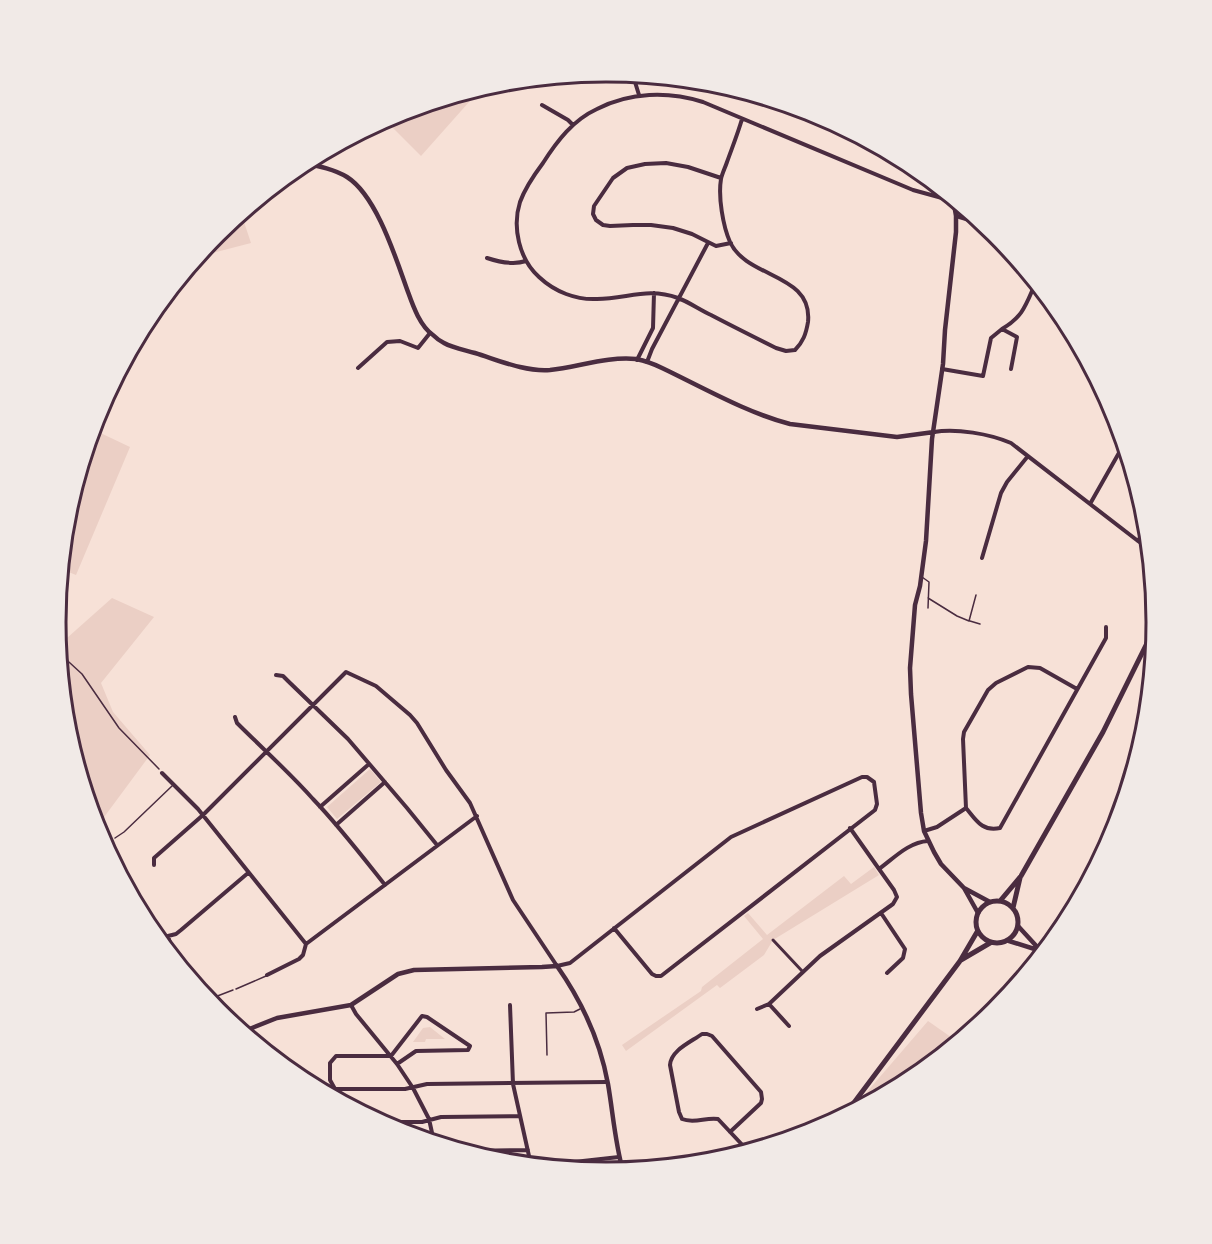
<svg xmlns="http://www.w3.org/2000/svg" width="1212" height="1244" font-family="Raleway,sans-serif">
  <style>
    .green { fill: #ebcfc5 }
    .lines { fill: none; stroke-linecap: round; stroke-linejoin: round }
    .path { stroke: #4a2c40; stroke-width: 1.5 }
    .service { stroke: #4a2c40; stroke-width: 1.5 }
    .pedestrian { stroke: #4a2c40; stroke-width: 3 }
    .minor { stroke: #4a2c40; stroke-width: 4 }
    .tertiary { stroke: #4a2c40; stroke-width: 4.5 }
    .secondary { stroke: #4a2c40; stroke-width: 5 }
    .rim { fill: none; stroke: #4a2c40; stroke-width: 3 }
  </style>
  <rect width="100%" height="100%" fill="#f7e1d7"/>
  <path class="green" d="M 473,90 L 477,93 L 421,156 L 384,119 L 396,113 Z
    M 241,213 L 251,243 L 197,257 L 217,232 Z
    M 92,429 L 130,447 L 76,575 L 61,569 L 66,514 Z
    M 112,598 L 154,617 L 101,683 L 113,712 L 150,755 L 96,828 L 66,729 L 58,646 Z
    M 370,769 L 381,782 L 337,819 L 327,807 Z
    M 874,867 L 879,875 L 773,940 L 764,955 L 720,988 L 717,985 L 626,1051 L 622,1045 L 701,991 L 702,987 L 763,939 L 744,916 L 748,913 L 767,935 L 844,876 L 851,884 Z
    M 928,1021 L 958,1042 L 912,1080 L 848,1114 Z
    M 430,1027 L 445,1039 L 426,1039 L 425,1042 L 413,1042 L 423,1028 Z"/>
  <g class="lines">
    <path class="path" d="M 58,652 L 82,674 L 119,728 L 159,769
      M 138,909 L 162,934 L 164,935
      M 202,983 L 216,997
      M 207,1000 L 233,990"/>
    <path class="service" d="M 922,577 L 929,582 L 928,608
      M 928,598 L 957,616 L 969,621 L 976,595
      M 970,621 L 980,624
      M 115,838 L 124,832 L 172,786
      M 236,989 L 266,976
      M 547,1055 L 546,1013 L 574,1012 L 580,1009"/>
    <path class="pedestrian" d="M 773,940 L 803,972"/>
    <path class="minor" d="M 628,74 L 635,82 L 639,95
      M 542,105 L 568,120 L 573,125
      M 742,119 C 738,133 732,148 727,162 C 725,168 722,174 721,179 C 718,197 723,226 730,242 C 747,279 813,273 808,322 C 806,334 803,342 795,350 L 786,351 L 776,348 C 754,337 732,326 711,315 C 700,310 689,302 678,298 C 647,287 627,299 597,299 C 576,300 555,292 539,277 C 519,259 512,227 520,202 C 525,188 534,175 543,163 C 557,141 573,120 597,109 C 630,92 668,91 703,102 L 913,190 L 953,201
      M 721,178 L 688,167 L 666,163 L 645,164 L 627,168 L 613,178 L 594,206 L 593,214 L 596,220 L 603,225 L 610,226 L 633,225 L 651,225 L 673,228 L 692,234 L 716,246 L 731,243
      M 956,216 L 986,225
      M 487,258 C 499,262 514,265 526,261
      M 1002,329 C 1024,316 1026,304 1036,282
      M 637,360 L 653,328 L 654,293
      M 647,362 L 652,349 L 708,243
      M 358,368 L 387,342 L 400,341 L 418,348 L 430,333
      M 942,369 L 983,376 L 991,338 L 1002,329 L 1017,337 L 1011,369
      M 934,432 C 956,428 990,434 1011,443 L 1138,541 L 1149,549
      M 1090,504 L 1124,444
      M 1138,541 L 1147,526
      M 982,558 L 1001,493 L 1007,482 L 1028,456
      M 276,675 L 283,676 L 288,681 L 348,739 L 407,808 L 437,845
      M 235,717 L 237,723 C 262,748 289,772 313,799 C 339,826 362,856 385,885
      M 162,773 L 198,809 L 306,944
      M 320,807 L 369,764
      M 966,808 C 976,820 982,832 1000,828 L 1106,638 L 1106,627
      M 336,825 L 385,782
      M 850,828 L 879,869 C 894,858 909,842 928,841
      M 924,831 L 937,827 L 966,808 L 963,739 L 964,732 L 988,690 L 996,683 L 1028,667 L 1040,668 L 1077,689
      M 154,865 L 154,858 L 203,815 L 346,672 L 376,686 L 410,715 L 417,723 L 446,770 L 470,803 L 513,900 L 557,966 L 570,963 L 731,837 L 862,777 L 867,777 L 874,782 L 877,804 L 875,810 L 661,976 L 656,976 L 652,974 L 614,928
      M 881,913 L 905,949 L 903,958 L 887,973
      M 267,975 L 299,959 L 303,955 L 306,944 L 314,938 L 477,816
      M 198,978 L 171,946 L 168,936 L 176,934 L 181,930 L 248,873
      M 769,1004 L 789,1026
      M 351,1005 L 356,1014 L 397,1064 L 413,1088 L 429,1119 L 434,1142
      M 510,1005 L 513,1084 L 531,1165
      M 757,1009 L 769,1004 L 820,956 L 893,904 L 897,897 L 894,890 L 879,869
      M 397,1064 L 416,1051 L 468,1050 L 470,1046 L 427,1017 L 422,1016 L 391,1056 L 336,1056 L 330,1063 L 330,1080 L 335,1089 L 405,1089 L 427,1084 L 607,1082
      M 380,1122 L 422,1122 L 441,1117 L 520,1116
      M 730,1132 L 761,1103 L 762,1099 L 761,1092 L 712,1036 L 707,1034 L 702,1034 C 691,1042 671,1050 670,1065 L 679,1112 L 682,1119 C 694,1124 706,1117 718,1119 L 748,1151
      M 463,1151 L 528,1150
      M 538,1166 L 619,1157"/>
    <path class="tertiary" d="M 303,163 C 318,166 334,169 347,177 C 377,196 396,259 408,292 C 413,306 420,326 433,335 C 436,338 440,341 444,343 C 453,348 465,350 475,353 C 498,360 525,372 550,370 C 578,367 608,356 636,359 C 646,361 654,364 662,368 C 702,387 747,413 790,424 L 897,437 L 934,432
      M 953,198 L 956,216 L 956,232 L 945,330 L 943,364 L 932,439 L 926,541 L 920,586 L 915,605 L 910,668 L 911,694 L 921,813 L 924,831 L 934,852 L 941,864 L 964,888 L 978,913
      M 964,888 L 990,902
      M 1018,926 L 1040,950
      M 1009,941 L 1044,952
      M 242,1032 L 277,1018 L 351,1005 L 398,974 L 414,970 L 542,967 L 557,966 C 583,1003 600,1040 608,1084 C 613,1113 615,1143 623,1171"/>
    <path class="secondary" d="M976 922a21 21 0 1 1 42 0a21 21 0 1 1-42 0Z
      M 1000,901 L 1021,876 L 1103,732 L 1156,625
      M 1013,908 L 1020,878
      M 961,960 L 990,943
      M 844,1116 L 960,961 L 977,932"/>
  </g>
  <path d="M0 0H1212V1244H0ZM66 622a540 540 0 1 1 1080 0a540 540 0 1 1-1080 0Z" fill="#f1eae7" fill-rule="evenodd"/>
  <path class="rim" d="M66 622a540 540 0 1 1 1080 0a540 540 0 1 1-1080 0Z"/>
</svg>
